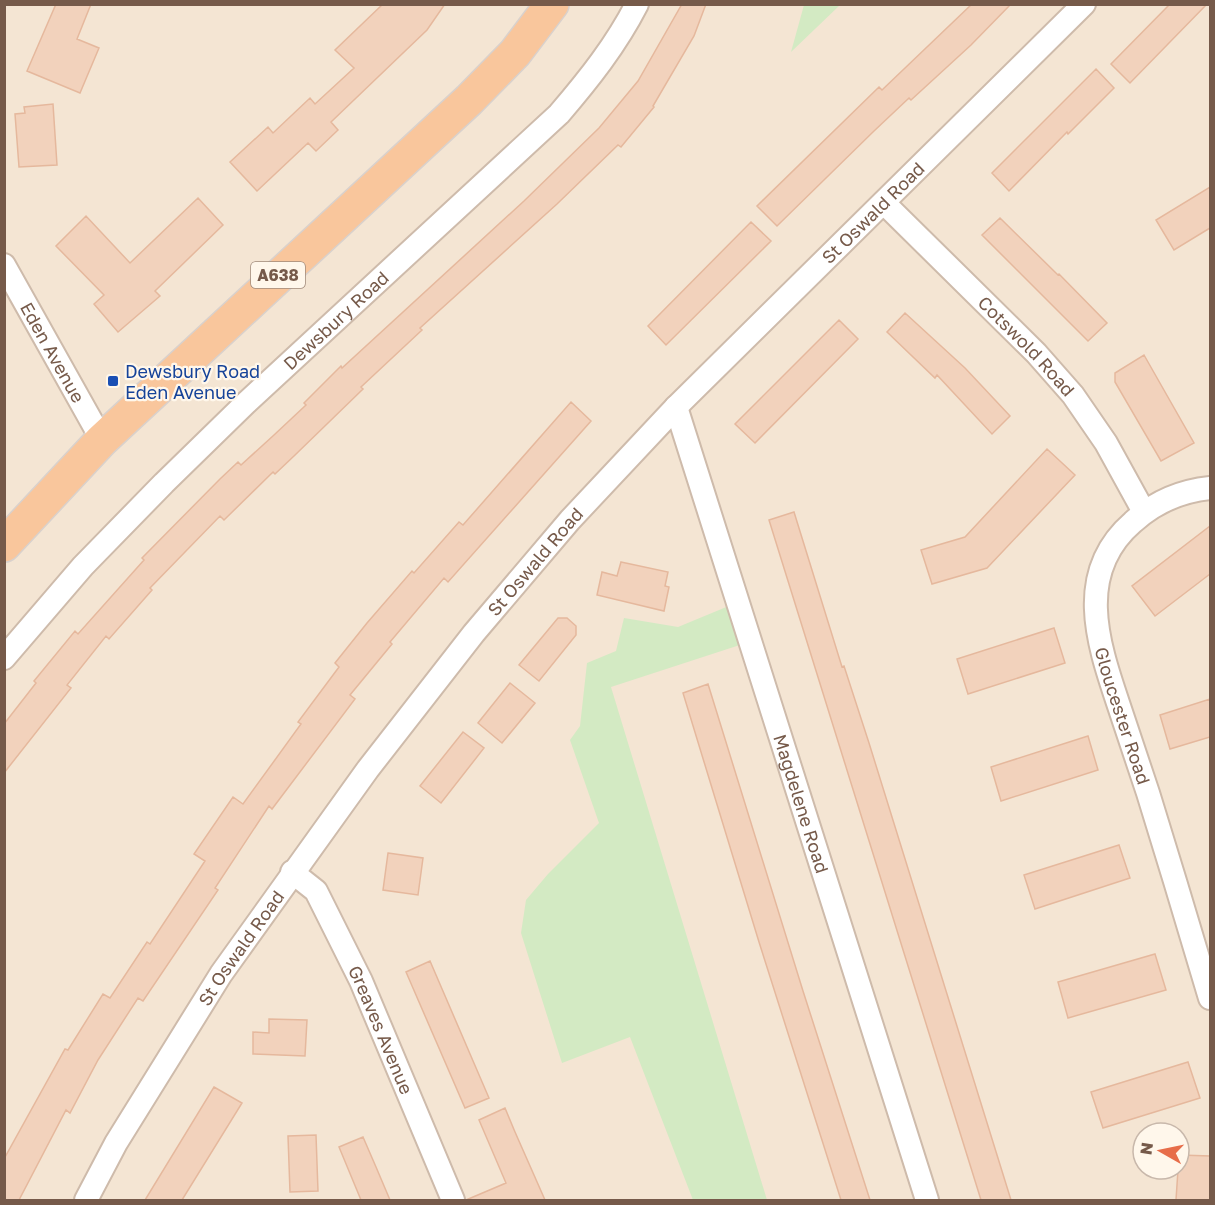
<svg xmlns="http://www.w3.org/2000/svg" width="1215" height="1205" font-family="'Golos Text',sans-serif">
  <style>
    .residential { fill: #f4e5d3; fill-rule: evenodd }
    .green { fill: #d3eac3 }
    .building { fill: #f2d2bc; stroke: #e5b89d; stroke-width: 1.5 }
    .lines { fill: none; stroke-linecap: round; stroke-linejoin: round }
    .minor-casing { stroke: #cebbab; stroke-width: 26 }
    .trunk-casing { stroke: #d9d1cc; stroke-width: 36 }
    .minor { stroke: #fff; stroke-width: 22 }
    .trunk { stroke: #f9c69c; stroke-width: 33 }
    .transit-dot { fill: #1a4fb4; stroke: #fff7eb; stroke-width: 2 }
    .labels { text-anchor: middle; dominant-baseline: central; stroke-width: 4.5; stroke-linejoin: round; paint-order: stroke }
    .shield { fill: #fff7eb; stroke: #9f897a; stroke-width: 1.5 }
    .shield-label { font-size: 16px; font-weight: bold; fill: #765a4a }
    .street-label { font-size: 18px; fill: #765a4a; stroke: #fff7eb }
    .transit-label { font-size: 18px; fill: #164399; stroke: #fff7eb; text-anchor: start }
  </style>
  <rect width="100%" height="100%" fill="#fcf3e5"/>
  <path class="residential" d="M 5,5 L 1210,5 L 1210,1200 L 5,1200 ZM 1143,1133 L 1179,1133 L 1179,1169 L 1143,1169 Z"/>
  <path class="green" d="M 804,5 L 840,5 L 791,52 Z
    M 736,603 L 749,642 L 611,687 L 767,1200 L 693,1200 L 630,1037 L 562,1063 L 521,933 L 526,900 L 548,874 L 599,823 L 570,740 L 580,726 L 587,663 L 616,651 L 624,618 L 678,627 Z"/>
  <path class="building" d="M 56,4 L 91,4 L 77,39 L 99,48 L 80,93 L 27,71 Z
    M 383,4 L 445,4 L 427,30 L 331,122 L 338,130 L 316,151 L 308,143 L 257,191 L 230,162 L 268,127 L 273,133 L 310,98 L 315,104 L 354,68 L 335,50 Z
    M 682,4 L 706,4 L 694,36 L 653,106 L 654,107 L 621,147 L 618,145 L 557,204 L 420,328 L 422,330 L 361,387 L 363,389 L 294,456 L 275,474 L 273,472 L 224,520 L 220,516 L 150,588 L 152,590 L 109,639 L 106,636 L 67,685 L 71,688 L 4,773 L 4,724 L 36,683 L 34,681 L 75,631 L 78,634 L 144,560 L 142,558 L 220,479 L 238,462 L 241,465 L 274,435 L 306,405 L 304,403 L 341,366 L 342,368 L 524,201 L 599,128 L 638,81 Z
    M 972,4 L 1011,4 L 971,45 L 911,100 L 909,98 L 874,131 L 777,226 L 757,206 L 879,87 L 882,90 Z
    M 1170,4 L 1207,4 L 1130,83 L 1111,64 Z
    M 1096,69 L 1114,88 L 1068,134 L 1067,132 L 1009,191 L 992,173 Z
    M 53,104 L 57,165 L 19,167 L 15,114 L 25,113 L 24,107 Z
    M 1210,187 L 1210,228 L 1174,250 L 1156,220 Z
    M 198,198 L 223,225 L 155,291 L 160,296 L 118,332 L 94,304 L 104,295 L 56,246 L 86,216 L 130,263 Z
    M 1000,218 L 1058,275 L 1059,274 L 1107,323 L 1088,341 L 982,235 Z
    M 751,222 L 771,241 L 666,345 L 648,326 Z
    M 905,313 L 965,368 L 1010,416 L 992,434 L 937,375 L 935,378 L 887,332 Z
    M 839,320 L 858,339 L 755,443 L 735,424 Z
    M 1144,355 L 1194,443 L 1161,461 L 1115,382 L 1115,373 Z
    M 571,402 L 591,421 L 448,582 L 444,578 L 390,642 L 392,644 L 350,695 L 355,699 L 272,809 L 269,806 L 215,888 L 218,890 L 143,1001 L 138,998 L 98,1060 L 70,1113 L 66,1110 L 19,1200 L 4,1200 L 4,1159 L 65,1049 L 68,1050 L 103,994 L 110,998 L 147,942 L 150,944 L 205,861 L 194,854 L 233,797 L 243,804 L 301,724 L 298,722 L 339,667 L 335,663 L 367,623 L 412,571 L 414,573 L 459,522 L 463,525 Z
    M 1047,449 L 1075,475 L 987,568 L 932,584 L 921,550 L 965,537 Z
    M 794,512 L 842,667 L 844,666 L 869,743 L 1011,1200 L 981,1200 L 769,520 Z
    M 1210,526 L 1210,574 L 1155,616 L 1132,586 Z
    M 621,562 L 668,572 L 665,586 L 669,587 L 664,611 L 597,595 L 602,572 L 617,576 Z
    M 558,618 L 567,618 L 576,626 L 576,635 L 539,681 L 519,665 Z
    M 1054,628 L 1065,663 L 968,694 L 957,659 Z
    M 510,683 L 535,703 L 502,743 L 478,723 Z
    M 708,684 L 803,991 L 870,1200 L 841,1200 L 759,942 L 683,693 Z
    M 1210,699 L 1210,737 L 1170,749 L 1160,715 Z
    M 463,732 L 484,748 L 441,803 L 420,786 Z
    M 1088,736 L 1098,770 L 1001,801 L 991,767 Z
    M 1119,845 L 1130,878 L 1035,909 L 1024,875 Z
    M 388,853 L 423,858 L 418,895 L 383,890 Z
    M 1155,954 L 1166,990 L 1068,1018 L 1058,982 Z
    M 430,961 L 489,1098 L 465,1108 L 406,972 Z
    M 269,1019 L 307,1020 L 305,1056 L 253,1054 L 253,1032 L 269,1033 Z
    M 1188,1062 L 1200,1098 L 1103,1128 L 1091,1092 Z
    M 214,1087 L 242,1103 L 182,1200 L 145,1200 Z
    M 505,1108 L 515,1132 L 545,1200 L 466,1200 L 506,1183 L 479,1120 Z
    M 316,1135 L 318,1191 L 290,1192 L 288,1136 Z
    M 363,1137 L 376,1167 L 390,1200 L 361,1200 L 339,1147 Z
    M 1179,1155 L 1210,1156 L 1210,1200 L 1176,1200 Z"/>
  <g class="lines">
    <defs>
      <g id="minor">
        <path id="s1" d="M 884,203 L 1036,353 L 1073,395 L 1106,443 L 1144,512"/>
        <path id="s2" d="M 4,265 L 102,440"/>
        <path id="s3" d="M 676,407 L 927,1200"/>
        <path id="s4" d="M 1210,488 C 1181,491 1155,502 1133,522 C 1075,572 1097,641 1118,703 C 1128,733 1138,763 1148,793 C 1169,861 1190,930 1210,998"/>
        <path id="s5" d="M 4,658 L 83,566 L 164,483 L 246,403 L 559,114 C 589,79 616,45 637,4"/>
        <path id="s6" d="M 292,872 L 316,891 L 361,981 L 453,1200"/>
        <path id="s7" d="M 86,1200 L 116,1143 L 221,974 L 368,769 L 474,633 L 570,520 L 676,407 L 1084,4"/>
      </g>
      <path id="trunk" d="M 4,545 L 102,440 L 469,100 L 515,53 L 552,4"/>
    </defs>
    <use href="#minor" class="minor-casing"/>
    <use href="#trunk" class="trunk-casing"/>
    <use href="#minor" class="minor"/>
    <use href="#trunk" class="trunk"/>
  </g>
  <rect class="transit-dot" x="107" y="375" width="12" height="12" rx="3"/>
  <g class="labels">
    <rect class="shield" x="251" y="262" width="54" height="26" rx="4.5"/>
    <g class="shield-label">
      <text x="278" y="275">A638</text>
    </g>
    <g class="street-label">
      <text stroke="none"><textPath href="#s7" startOffset="1268">St Oswald Road</textPath></text>
      <text stroke="none"><textPath href="#s5" startOffset="474">Dewsbury Road</textPath></text>
      <text stroke="none"><textPath href="#s1" startOffset="202">Cotswold Road</textPath></text>
      <text stroke="none"><textPath href="#s2" startOffset="100">Eden Avenue</textPath></text>
      <text stroke="none"><textPath href="#s7" startOffset="782">St Oswald Road</textPath></text>
      <text stroke="none"><textPath href="#s4" startOffset="294">Gloucester Road</textPath></text>
      <text stroke="none"><textPath href="#s3" startOffset="416">Magdelene Road</textPath></text>
      <text stroke="none"><textPath href="#s7" startOffset="296">St Oswald Road</textPath></text>
      <text stroke="none"><textPath href="#s6" startOffset="184">Greaves Avenue</textPath></text>
    </g>
    <g class="transit-label">
      <text x="125" y="371">Dewsbury Road<tspan x="125" dy="21">Eden Avenue</tspan></text>
    </g>
  </g>
  <rect width="1215" height="1205" fill="none" stroke="#765a4a" stroke-width="12"/>
  <g transform="translate(1161 1151) rotate(279)"><circle r="28" fill="#fff7eb" stroke="#c8b8ab" stroke-width="1.5"/>
  <path d="M0-4.5L10 22L0 15L-10 22Z" fill="#e76d49"/>
  <text y="-9" font-size="16" font-weight="bold" text-anchor="middle" fill="#765a4a">N</text>
  </g>
</svg>
